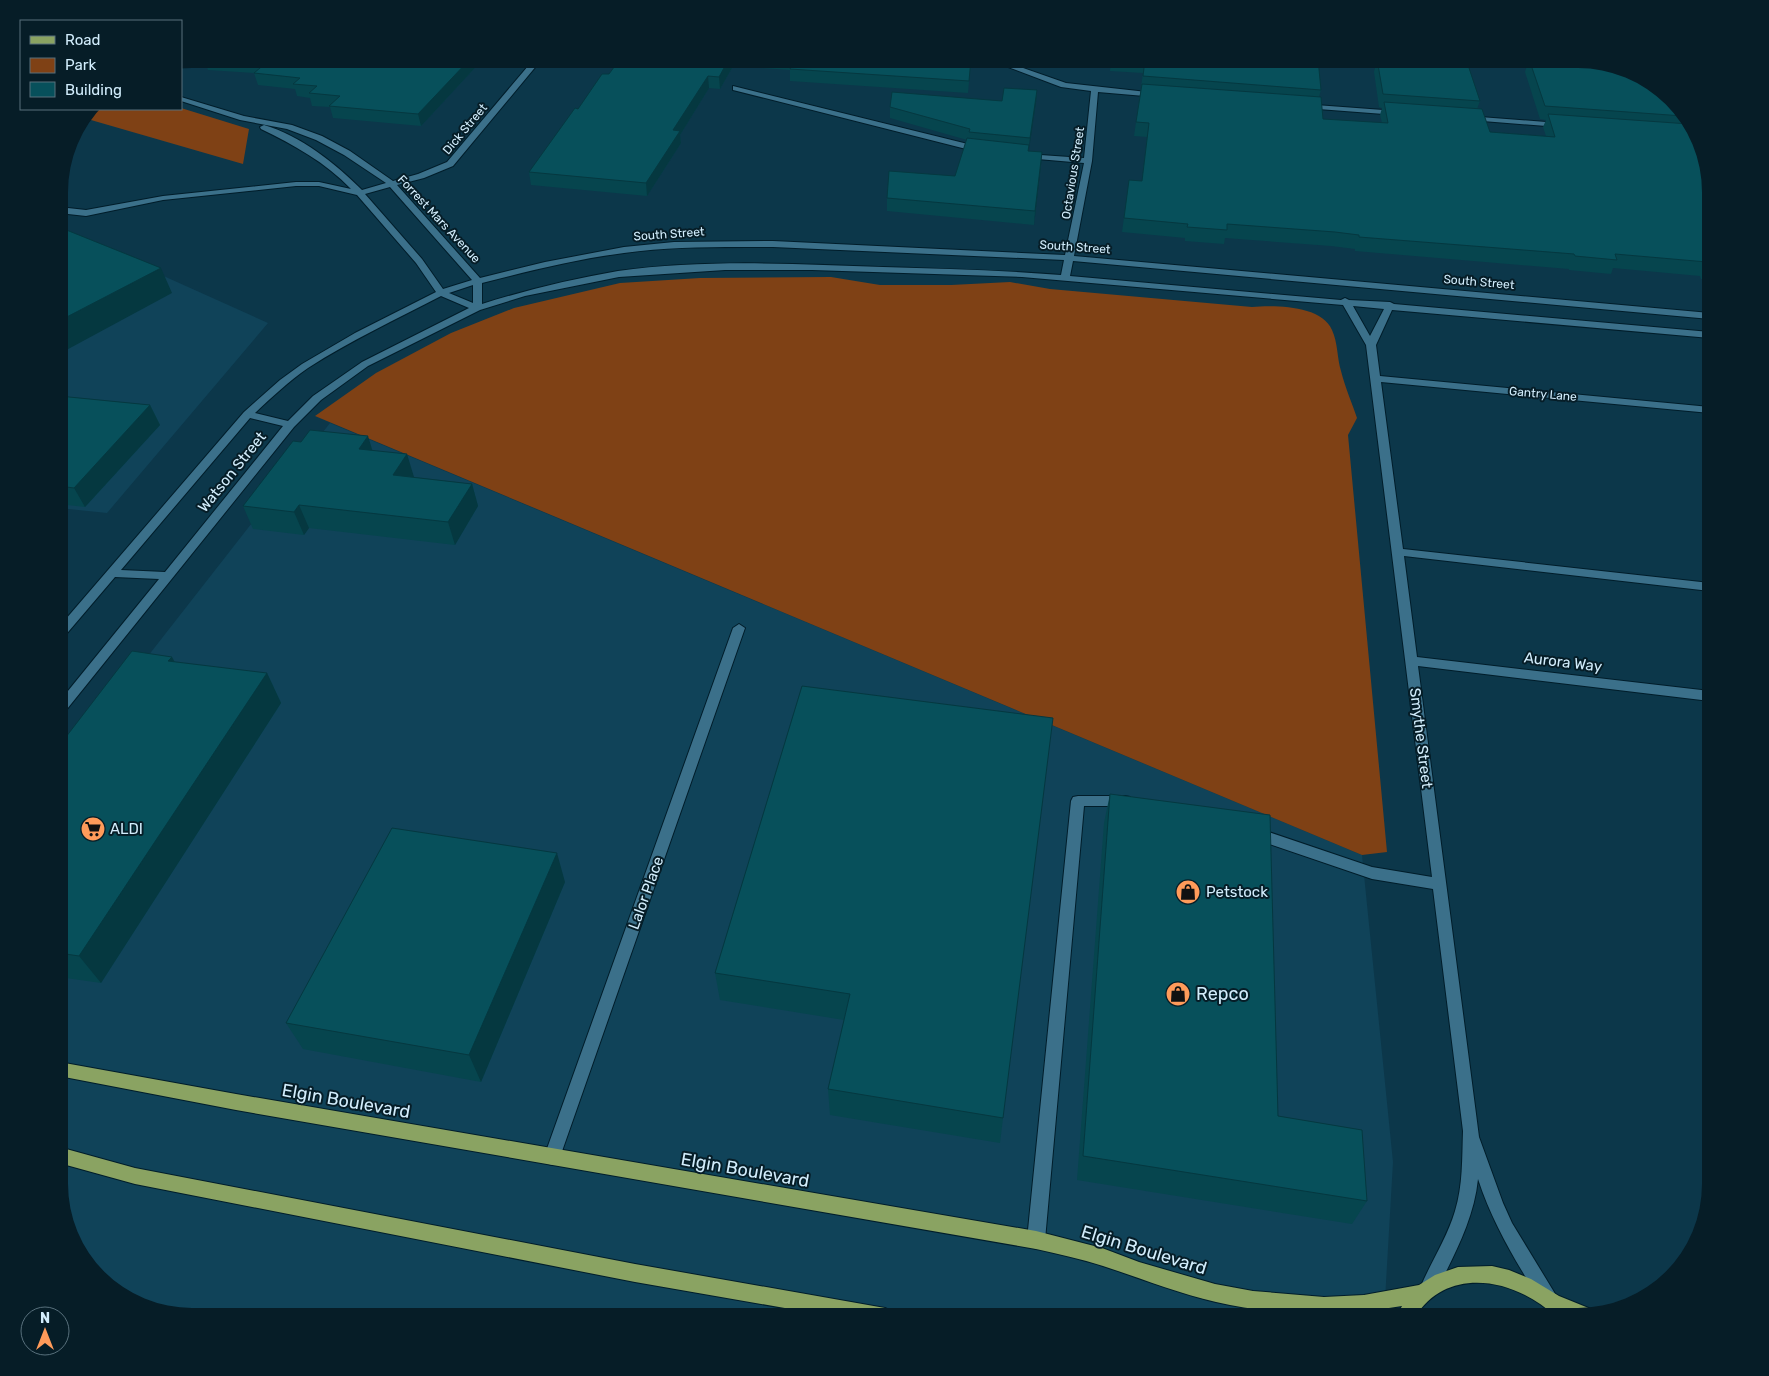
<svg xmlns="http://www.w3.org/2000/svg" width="1769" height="1376" font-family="Rubik,sans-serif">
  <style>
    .built { fill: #104359 }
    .green { fill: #7f4115 }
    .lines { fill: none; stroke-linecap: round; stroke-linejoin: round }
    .minor-casing { stroke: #011d2a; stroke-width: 2 }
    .major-casing { stroke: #011d2a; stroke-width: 2 }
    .minor { fill: #3b708a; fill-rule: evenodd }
    .major { fill: #8aa362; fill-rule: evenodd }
    .wall { fill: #06454e }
    .shaded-wall { fill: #053840 }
    .building { fill: #07505b; stroke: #053840 }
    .labels { text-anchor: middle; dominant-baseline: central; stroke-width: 4; stroke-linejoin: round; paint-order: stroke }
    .far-street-label { font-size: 12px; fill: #d2edfc; stroke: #061d27 }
    .street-label { font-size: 15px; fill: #d2edfc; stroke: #061d27 }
    .poi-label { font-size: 15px; fill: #d2edfc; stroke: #061d27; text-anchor: start }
    .near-poi-label { font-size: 18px; fill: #d2edfc; stroke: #061d27; text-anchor: start }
    .near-street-label { font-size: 18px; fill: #d2edfc; stroke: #061d27 }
  </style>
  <rect width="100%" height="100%" fill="#0c374a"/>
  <path class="built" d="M 59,229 L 268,323 L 107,513 L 59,508 Z
    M 330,423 L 1362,855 L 1393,1162 L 1384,1317 L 191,1317 L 149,1310 L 111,1290 L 73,1243 L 59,1193 L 59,770 Z"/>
  <path class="green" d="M 181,108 L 249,129 L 243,164 L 84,118 L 91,109 Z
    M 831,277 L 880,285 L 951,285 L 1010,282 L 1050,289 L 1252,307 C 1274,305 1322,305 1332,330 C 1338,343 1337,358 1341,371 C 1345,387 1352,403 1357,418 L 1348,435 L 1387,852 L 1362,855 L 315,416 L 376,373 L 451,333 L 514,308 L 620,283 L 700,278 Z"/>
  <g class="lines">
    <defs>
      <path id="minor" d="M 534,59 L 542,59 L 453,166 L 424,178 L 397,185 L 480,278 L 545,262 L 624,247 L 674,242 L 773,241 L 1065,255 L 1084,163 L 1026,158 L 1022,156 L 1026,154 L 1084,158 L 1091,91 L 1061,87 L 987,59 L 997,59 L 1066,83 L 1156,93 L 1160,95 L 1156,97 L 1098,92 L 1092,161 L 1074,256 L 1710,313 L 1710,319 L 1073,261 L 1070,276 L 1341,300 L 1345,298 L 1349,300 L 1390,302 L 1394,304 L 1710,332 L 1710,338 L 1392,310 L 1376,345 L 1380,376 L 1710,407 L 1710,413 L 1381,382 L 1403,549 L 1710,583 L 1710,591 L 1404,556 L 1417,657 L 1710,691 L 1710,701 L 1418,666 L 1479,1137 L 1503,1203 L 1512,1223 L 1554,1292 L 1557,1298 L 1554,1304 L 1548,1307 L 1542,1304 C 1517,1263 1493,1225 1478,1179 C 1474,1220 1453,1257 1435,1294 L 1429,1297 L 1423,1294 L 1420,1288 C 1431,1262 1447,1238 1455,1211 C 1463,1185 1462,1158 1463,1131 L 1433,889 L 1372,879 L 1249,837 L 1247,833 L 1249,829 L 1254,827 L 1372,867 L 1432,877 L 1366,345 L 1343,305 L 1022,277 L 812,270 L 725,270 L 619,277 L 525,296 L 480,310 L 368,366 L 321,400 L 294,427 L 63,714 L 59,716 L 59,702 L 159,579 L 115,577 L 63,638 L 59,639 L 59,627 L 244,412 L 280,380 L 302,364 L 355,333 L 436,292 L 416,263 L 357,195 L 319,186 L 296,186 L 163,200 L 86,216 L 59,213 L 59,207 L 86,210 L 163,196 L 296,182 L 319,182 L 351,189 C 325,162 294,145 261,129 L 260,127 L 264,125 C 301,136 335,163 362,190 L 386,183 L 344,155 L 316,140 L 287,129 L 240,120 L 181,101 L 181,97 L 244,116 L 292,125 L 322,136 L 350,151 L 393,181 L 418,174 L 447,162 ZM 390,187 L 472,280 L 443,289 L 422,259 L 365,194 ZM 773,247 L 1064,260 L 1061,275 C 1002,270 942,269 883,267 C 798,264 702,259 618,271 C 572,279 526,290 482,304 L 482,283 C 529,271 577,259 624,253 C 674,246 723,247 773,247 ZM 473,285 L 473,303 L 449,293 ZM 441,296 L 469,308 L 362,362 L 313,396 L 288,421 L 255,413 C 272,397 289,381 308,368 C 351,340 397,319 441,296 ZM 1353,306 L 1384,309 L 1370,336 ZM 250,418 L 283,426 L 165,572 L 121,570 Z
        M 733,86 L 984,148 L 985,150 L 978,152 L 733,90 Z
        M 1302,104 L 1397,111 L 1401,113 L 1397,115 L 1305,108 L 1301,106 Z
        M 1467,116 L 1559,123 L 1563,125 L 1559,127 L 1470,120 L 1466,118 Z
        M 739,624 L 745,628 L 560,1157 L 558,1163 L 552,1165 L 546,1163 L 544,1157 L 733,628 Z
        M 1078,796 L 1125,796 L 1130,797 L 1132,801 L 1130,805 L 1125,806 L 1084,806 L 1045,1240 L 1042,1246 L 1036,1249 L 1030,1246 L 1027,1240 L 1071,801 L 1073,797 Z"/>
      <path id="major" d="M 59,1062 L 236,1094 L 1036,1231 L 1102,1248 L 1139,1262 L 1215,1284 L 1253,1291 L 1324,1297 L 1364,1295 L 1419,1285 L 1435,1275 L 1458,1267 L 1492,1266 L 1509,1270 L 1531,1279 L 1559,1296 L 1591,1309 L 1593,1314 L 1577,1317 L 1556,1317 C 1517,1279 1448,1264 1415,1317 L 1396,1317 L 1402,1306 C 1339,1317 1277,1316 1216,1302 C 1177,1293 1140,1278 1103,1266 C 1081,1259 1058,1254 1036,1249 L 236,1110 L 59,1076 Z
        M 59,1147 L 135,1168 L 635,1264 L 885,1308 L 891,1311 L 894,1317 L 836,1317 L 635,1282 L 135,1184 L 59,1163 Z"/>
    </defs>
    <use href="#minor" class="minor-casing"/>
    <use href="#major" class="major-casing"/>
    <use href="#minor" class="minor"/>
    <use href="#major" class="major"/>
  </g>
  <path class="wall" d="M 197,59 L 483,59 L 421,126 L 333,118 L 330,107 L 312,106 L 310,98 L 297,96 L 295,89 L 258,85 L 254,73 L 208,70 L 204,60 Z
    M 620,59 L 971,59 L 968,93 L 790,81 L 790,70 L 733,66 L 720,89 L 709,88 L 680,135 L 681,143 L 647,196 L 531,185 L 529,172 L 578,109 L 609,74 Z
    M 1111,59 L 1318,59 L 1321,90 L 1319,97 L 1323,119 L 1382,123 L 1380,115 L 1382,108 L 1379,107 L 1374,72 L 1377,59 L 1480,101 L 1477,109 L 1490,132 L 1546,136 L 1543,127 L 1546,120 L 1540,119 L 1525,72 L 1529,59 L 1573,59 L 1575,65 L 1658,86 L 1697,133 L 1710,191 L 1710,280 L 1701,279 L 1700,276 L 1613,268 L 1611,274 L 1569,270 L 1569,269 L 1355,251 L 1355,249 L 1331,246 L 1225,238 L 1224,244 L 1185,241 L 1185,238 L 1122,232 L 1129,180 L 1142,181 L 1147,137 L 1134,136 L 1143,73 L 1110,71 Z
    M 1037,90 L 1036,102 L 1028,151 L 1042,152 L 1034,225 L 887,211 L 887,198 L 955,176 L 967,140 L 890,118 L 890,107 L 1002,101 Z
    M 59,396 L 150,405 L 160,425 L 85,507 L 59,504 Z
    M 372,450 L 414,477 L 472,484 L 478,506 L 455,545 L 309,528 L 304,535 L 253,529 L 243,506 Z
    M 267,673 L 281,703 L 101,983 L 59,977 L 59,746 Z
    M 802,686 L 1003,1118 L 1000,1143 L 830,1115 L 828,1089 L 844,1020 L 720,1000 L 715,973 Z
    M 1110,794 L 1278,1116 L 1367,1201 L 1352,1224 L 1077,1180 L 1104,823 Z
    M 565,882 L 481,1082 L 303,1049 L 286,1023 Z"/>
  <path class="shaded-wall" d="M 470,59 L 483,59 L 421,126 L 418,114 Z
    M 729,59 L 733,59 L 733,66 L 720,89 L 719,77 Z
    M 708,76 L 709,88 L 680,135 L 681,143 L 647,196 L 646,183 L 673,130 Z
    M 1037,90 L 1036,102 L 1029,150 L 1030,138 Z
    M 1042,152 L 1041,165 L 1034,225 L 1035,211 Z
    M 161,268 L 172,293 L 59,354 L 59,321 Z
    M 150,405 L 160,425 L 85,507 L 74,488 Z
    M 368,436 L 375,459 L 359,449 Z
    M 407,454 L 414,477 L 393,475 Z
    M 472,484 L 478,506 L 455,545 L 448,522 Z
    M 299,505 L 309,528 L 304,535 L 294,512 Z
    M 172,657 L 188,686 L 168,661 Z
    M 267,673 L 281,703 L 101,983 L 79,956 Z
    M 557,853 L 565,882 L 481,1082 L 469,1055 Z"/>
  <path class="building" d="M 217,59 L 470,59 L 418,114 L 329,106 L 340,96 L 309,93 L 317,86 L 293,84 L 300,78 L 254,73 L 266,63 Z
    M 620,59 L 729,59 L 719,77 L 708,76 L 673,130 L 680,131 L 646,183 L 529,172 L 575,108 L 578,109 L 602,74 L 609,74 Z
    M 795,59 L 971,59 L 969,81 L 790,69 Z
    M 1123,59 L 1318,59 L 1321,90 L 1143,76 L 1145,60 Z
    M 1377,59 L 1468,65 L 1480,101 L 1383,94 Z
    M 1529,59 L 1544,60 L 1544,59 L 1573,59 L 1575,65 L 1626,69 L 1658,86 L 1683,116 L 1545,106 Z
    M 1142,84 L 1321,97 L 1323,119 L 1388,123 L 1384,102 L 1482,109 L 1490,132 L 1555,137 L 1548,114 L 1689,124 L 1697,133 L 1710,191 L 1710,265 L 1708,265 L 1707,262 L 1615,254 L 1617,260 L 1575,256 L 1574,254 L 1359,237 L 1359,235 L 1335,232 L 1227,224 L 1227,230 L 1187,227 L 1188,224 L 1124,218 L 1129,180 L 1142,181 L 1149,123 L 1136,122 Z
    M 1004,88 L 1037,90 L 1030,138 L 969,132 L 970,129 L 890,107 L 892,92 L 1002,101 Z
    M 967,138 L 1029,145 L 1028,151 L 1042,152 L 1035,211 L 887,198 L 889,171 L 955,176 Z
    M 59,227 L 161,268 L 59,321 Z
    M 59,396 L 150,405 L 74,488 L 59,486 Z
    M 310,430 L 368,436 L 359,449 L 407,454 L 393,475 L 472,484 L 448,522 L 299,505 L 294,512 L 243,506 L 293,441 L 301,442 Z
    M 132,651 L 172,657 L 168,661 L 267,673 L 79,956 L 59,953 L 59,746 Z
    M 802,686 L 1053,718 L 1003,1118 L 828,1089 L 850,994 L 715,973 Z
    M 1110,794 L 1270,815 L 1278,1116 L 1362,1130 L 1367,1201 L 1083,1156 Z
    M 392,828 L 557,853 L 469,1055 L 286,1023 Z"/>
  <defs>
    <symbol id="supermarket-disc" viewBox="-11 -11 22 22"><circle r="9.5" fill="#ff9b5a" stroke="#061d27"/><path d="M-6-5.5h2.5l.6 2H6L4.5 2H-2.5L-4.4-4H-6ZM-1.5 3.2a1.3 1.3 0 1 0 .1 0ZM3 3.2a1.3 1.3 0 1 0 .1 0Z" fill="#111"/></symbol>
    <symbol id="shop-disc" viewBox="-11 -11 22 22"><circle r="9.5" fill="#ff9b5a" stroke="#061d27"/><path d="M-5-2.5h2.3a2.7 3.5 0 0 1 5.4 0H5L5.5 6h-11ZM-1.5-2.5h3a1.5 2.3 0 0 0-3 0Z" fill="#111"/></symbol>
  </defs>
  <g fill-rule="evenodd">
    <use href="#supermarket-disc" x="79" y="815" width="28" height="28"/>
    <use href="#shop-disc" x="1174" y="878" width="28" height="28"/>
    <use href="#shop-disc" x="1164" y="980" width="28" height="28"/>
  </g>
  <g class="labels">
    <g class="far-street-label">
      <text transform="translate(465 129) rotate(-50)">Dick Street</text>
      <text transform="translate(1073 173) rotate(-81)">Octavious Street</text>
      <text transform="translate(439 219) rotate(47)">Forrest Mars Avenue</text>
      <text transform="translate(669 234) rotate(-4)">South Street</text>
      <text transform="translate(1075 247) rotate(4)">South Street</text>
      <text transform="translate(1479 282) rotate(5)">South Street</text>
      <text transform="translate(1543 394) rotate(5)">Gantry Lane</text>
    </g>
    <g class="street-label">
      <text transform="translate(232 472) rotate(-51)">Watson Street</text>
      <text transform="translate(1563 662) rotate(7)">Aurora Way</text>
      <text transform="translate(1421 738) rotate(83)">Smythe Street</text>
      <text transform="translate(646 893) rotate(-70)">Lalor Place</text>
    </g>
    <g class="poi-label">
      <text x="110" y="829">ALDI</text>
      <text x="1206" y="892">Petstock</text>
    </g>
    <g class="near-poi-label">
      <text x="1196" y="994">Repco</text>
    </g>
    <g class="near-street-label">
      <text transform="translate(346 1101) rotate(10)">Elgin Boulevard</text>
      <text transform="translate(745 1170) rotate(10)">Elgin Boulevard</text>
      <text transform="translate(1144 1250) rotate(17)">Elgin Boulevard</text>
    </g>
  </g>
  <path d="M0 0H1769V1376H0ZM192 68H1578A124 124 0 0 1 1702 192V1184A124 124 0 0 1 1578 1308H192A124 124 0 0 1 68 1184V192A124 124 0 0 1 192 68Z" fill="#061d27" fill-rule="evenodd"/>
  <rect x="20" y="20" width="162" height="90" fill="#061d27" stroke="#58707c"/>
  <rect x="30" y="36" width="25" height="8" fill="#8aa362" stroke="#58707c"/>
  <text x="65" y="45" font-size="15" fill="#d2edfc">Road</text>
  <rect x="30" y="58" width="25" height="15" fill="#7f4115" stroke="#58707c"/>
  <text x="65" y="70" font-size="15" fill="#d2edfc">Park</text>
  <rect x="30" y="82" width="25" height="15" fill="#07505b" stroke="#58707c"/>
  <text x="65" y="95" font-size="15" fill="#d2edfc">Building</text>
  <g transform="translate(45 1331)"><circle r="24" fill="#061d27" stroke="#58707c"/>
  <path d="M0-4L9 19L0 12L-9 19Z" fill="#ff9b5a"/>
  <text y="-8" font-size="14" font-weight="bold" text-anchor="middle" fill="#d2edfc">N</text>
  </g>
</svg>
